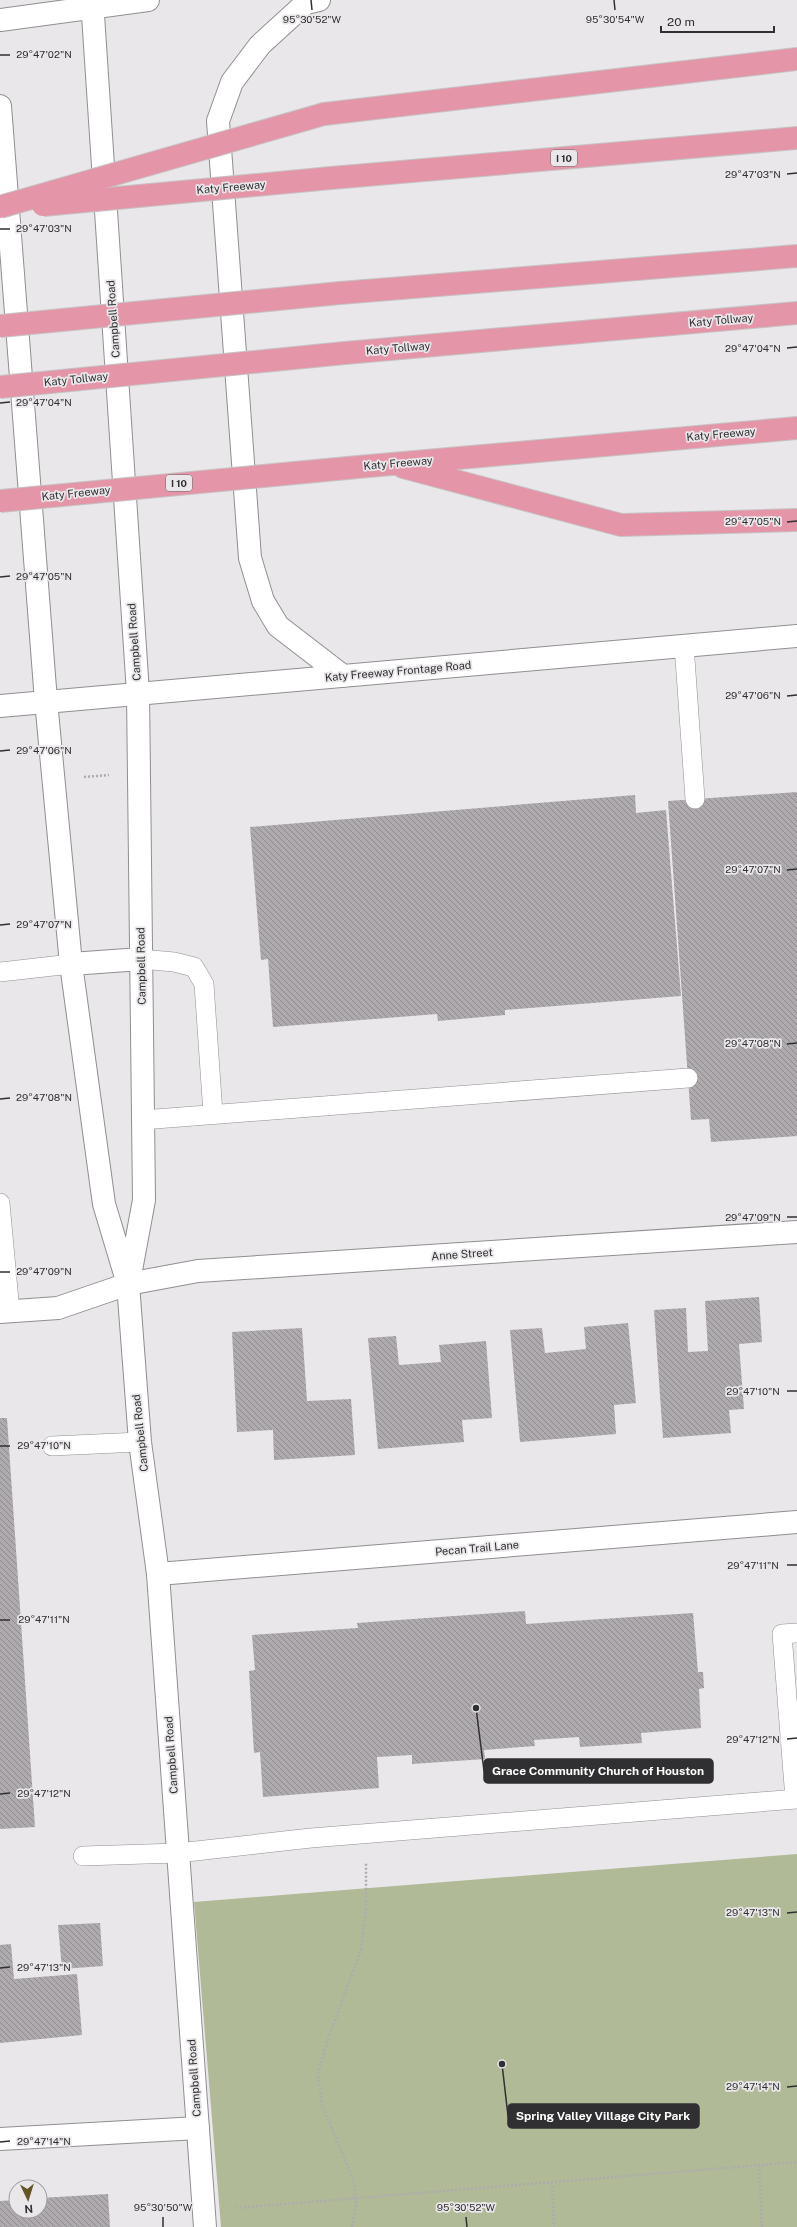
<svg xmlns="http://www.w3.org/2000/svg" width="797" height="2227" font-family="'Public Sans',sans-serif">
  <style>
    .green { fill: #b0ba97 }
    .building { fill: url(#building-back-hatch) }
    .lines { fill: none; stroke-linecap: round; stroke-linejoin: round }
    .lane-casing { stroke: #918e92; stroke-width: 20 }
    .street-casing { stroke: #918e92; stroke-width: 24 }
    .secondary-casing { stroke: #918e92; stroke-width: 24 }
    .highway-casing { stroke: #c5c5c5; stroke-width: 24 }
    .path { stroke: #aeabaf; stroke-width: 2.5; stroke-dasharray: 2 2; stroke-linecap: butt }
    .lane { stroke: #fff; stroke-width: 19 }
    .street { stroke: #fff; stroke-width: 22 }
    .secondary { stroke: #fff; stroke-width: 22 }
    .highway { stroke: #e595a8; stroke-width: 22 }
    .highway-bridge-casing { stroke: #c5c5c5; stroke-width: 24; stroke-linecap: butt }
    .highway-bridge { stroke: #e595a8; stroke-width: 22 }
    .ticks { fill: none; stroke: #302f31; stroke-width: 1.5 }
    .labels { text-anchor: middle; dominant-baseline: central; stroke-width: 3.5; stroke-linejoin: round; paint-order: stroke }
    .shield { fill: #eae7eb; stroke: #686669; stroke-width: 1 }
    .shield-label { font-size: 10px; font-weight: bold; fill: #302f31 }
    .street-label { font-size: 11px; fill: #302f31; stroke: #eae7eb }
    .ticks-label { font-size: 10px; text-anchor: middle; fill: #302f31; stroke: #eae7eb; stroke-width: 3.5; stroke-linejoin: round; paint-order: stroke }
    .leader { fill: none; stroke: #302f31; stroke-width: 1.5 }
    .callout-dot { fill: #302f31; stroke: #eae7eb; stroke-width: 1.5 }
    .callout { fill: #302f31; stroke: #302f31; stroke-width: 1.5 }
    .callout-label { font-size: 12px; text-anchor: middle; font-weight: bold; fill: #fff }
  </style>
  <defs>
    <pattern id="building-back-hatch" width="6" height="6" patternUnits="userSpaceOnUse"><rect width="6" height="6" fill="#aeaaad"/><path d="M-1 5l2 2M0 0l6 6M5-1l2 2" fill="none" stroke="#8e8b8d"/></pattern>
  </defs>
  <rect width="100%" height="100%" fill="#eae7eb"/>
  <path class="green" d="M 797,1854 L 797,2227 L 221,2227 L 194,1902 Z"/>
  <path class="building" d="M 797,792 L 797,1136 L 711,1142 L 709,1119 L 691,1120 L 668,801 Z
    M 635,795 L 636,813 L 666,810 L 681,996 L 505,1010 L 505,1015 L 438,1021 L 437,1014 L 273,1027 L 268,959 L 261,960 L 250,827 Z
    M 759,1297 L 762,1342 L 739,1344 L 744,1409 L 729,1410 L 731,1433 L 663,1438 L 654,1310 L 686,1308 L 688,1352 L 708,1351 L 705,1301 Z
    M 628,1323 L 636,1403 L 614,1405 L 616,1434 L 520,1442 L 510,1330 L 542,1328 L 545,1353 L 586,1349 L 584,1327 Z
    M 302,1328 L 307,1401 L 351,1399 L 355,1455 L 274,1460 L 273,1430 L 237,1432 L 232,1332 Z
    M 396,1336 L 399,1365 L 441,1362 L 439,1345 L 486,1341 L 492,1418 L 462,1420 L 464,1442 L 378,1449 L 368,1338 Z
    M 0,1418 L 7,1418 L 35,1827 L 0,1829 Z
    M 525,1611 L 526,1624 L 693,1613 L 698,1672 L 703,1672 L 704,1688 L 699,1689 L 701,1728 L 641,1733 L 642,1743 L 580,1747 L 579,1737 L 534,1740 L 535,1746 L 484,1750 L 485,1759 L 412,1764 L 412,1755 L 377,1757 L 379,1788 L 263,1797 L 260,1752 L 254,1753 L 249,1671 L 255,1670 L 252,1635 L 358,1628 L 357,1623 Z
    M 100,1923 L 103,1966 L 62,1969 L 58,1925 Z
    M 11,1944 L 14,1979 L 77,1974 L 82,2035 L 0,2043 L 0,1945 Z
    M 108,2194 L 110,2227 L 0,2227 L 0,2201 L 16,2200 L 16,2211 L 40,2211 L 40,2198 Z"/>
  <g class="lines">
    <defs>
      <path id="lane" d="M 684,645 L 695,799
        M 141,959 L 174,962 L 194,967 L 204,984 L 213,1114
        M 0,972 L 71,964
        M 142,1120 L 688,1078
        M 0,1203 L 10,1312
        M 52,1446 L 140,1442
        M 795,1799 L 782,1634 L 797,1633
        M 83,1856 L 178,1853 L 311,1838 L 797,1799"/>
      <path id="street" d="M 0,1312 L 58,1308 L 128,1284 L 198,1271 L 797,1232
        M 158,1574 L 797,1522
        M 0,2139 L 198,2128"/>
      <path id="secondary" d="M 92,0 L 138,693 L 144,1200 L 129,1281
        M 319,0 L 306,3 L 260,45 L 232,82 L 218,121 L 250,558 L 263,601 L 278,626 L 343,676
        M 0,20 L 148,0
        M 0,106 L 46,701 L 71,964 L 104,1204 L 128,1284 L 140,1442 L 158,1574 L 205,2227
        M 0,706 L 797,636
        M 71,964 L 141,959"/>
      <path id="highway" d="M 324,114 L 797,59
        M 331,178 L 797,138
        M 340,293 L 797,256
        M 345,353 L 797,313
        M 358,467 L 797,428
        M 403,467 L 621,525 L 797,520"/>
    </defs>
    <use href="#lane" class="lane-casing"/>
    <use href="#street" class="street-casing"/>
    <use href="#secondary" class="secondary-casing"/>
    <use href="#highway" class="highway-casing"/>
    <path class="path" d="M 84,777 L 109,775
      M 759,2165 L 762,2227
      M 552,2182 L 554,2227
      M 236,2208 L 797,2162
      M 352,2227 L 356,2206 L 354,2181 L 322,2105 L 318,2073 L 328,2039 L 361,1950 L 366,1908 L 366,1863"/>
    <use href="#lane" class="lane"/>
    <use href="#street" class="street"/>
    <use href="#secondary" class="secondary"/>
    <use href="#highway" class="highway"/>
    <defs>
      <path id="highway-bridge" d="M 43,205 L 331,178
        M 0,207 L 324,114
        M 0,326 L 340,293
        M 0,387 L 345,353
        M 0,501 L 358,467"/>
    </defs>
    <use href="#highway-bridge" class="highway-bridge-casing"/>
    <use href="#highway-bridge" class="highway-bridge"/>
  </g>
  <path class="ticks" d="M 311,0 L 312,10M 614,0 L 615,10M 0,55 L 10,55M 787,174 L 797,173M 0,229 L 10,229M 787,348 L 797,347M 0,403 L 10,402M 787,522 L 797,521M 0,577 L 10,576M 787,696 L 797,695M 0,751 L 10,750M 787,870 L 797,869M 0,925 L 10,924M 787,1044 L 797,1043M 0,1099 L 10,1098M 787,1217 L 797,1217M 0,1272 L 10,1272M 787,1391 L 797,1391M 0,1446 L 10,1446M 787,1565 L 797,1565M 0,1620 L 10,1620M 787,1739 L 797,1738M 0,1794 L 10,1793M 787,1913 L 797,1912M 0,1968 L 10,1967M 787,2087 L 797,2086M 0,2142 L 10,2141M 163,2217 L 163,2227M 466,2217 L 467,2227"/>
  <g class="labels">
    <g class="shield">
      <rect x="551" y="150" width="26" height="16" rx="3"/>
      <rect x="166" y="475" width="26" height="16" rx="3"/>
    </g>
    <g class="shield-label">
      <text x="564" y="158">I 10</text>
      <text x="179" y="483">I 10</text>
    </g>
    <g class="street-label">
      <text transform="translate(231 187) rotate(-5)">Katy Freeway</text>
      <text transform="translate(113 319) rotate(-94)">Campbell Road</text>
      <text transform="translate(721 320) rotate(-5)">Katy Tollway</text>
      <text transform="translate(398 348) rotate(-5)">Katy Tollway</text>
      <text transform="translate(76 379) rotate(-6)">Katy Tollway</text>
      <text transform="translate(721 434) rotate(-5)">Katy Freeway</text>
      <text transform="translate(398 463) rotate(-5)">Katy Freeway</text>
      <text transform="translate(76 493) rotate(-6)">Katy Freeway</text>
      <text transform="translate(134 642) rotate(-94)">Campbell Road</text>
      <text transform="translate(398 671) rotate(-5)">Katy Freeway Frontage Road</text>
      <text transform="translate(141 966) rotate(-91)">Campbell Road</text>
      <text transform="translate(462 1254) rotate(-4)">Anne Street</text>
      <text transform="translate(140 1433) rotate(-96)">Campbell Road</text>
      <text transform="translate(477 1548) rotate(-5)">Pecan Trail Lane</text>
      <text transform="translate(171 1755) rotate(-94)">Campbell Road</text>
      <text transform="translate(194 2078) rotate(-94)">Campbell Road</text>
    </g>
  </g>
  <g class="ticks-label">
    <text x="312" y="23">95°30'52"W</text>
    <text x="615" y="23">95°30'54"W</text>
    <text x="44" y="58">29°47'02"N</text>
    <text x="753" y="178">29°47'03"N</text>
    <text x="44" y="232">29°47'03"N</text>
    <text x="753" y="352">29°47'04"N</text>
    <text x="44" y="406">29°47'04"N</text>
    <text x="753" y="525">29°47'05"N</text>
    <text x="44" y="580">29°47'05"N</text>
    <text x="753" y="699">29°47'06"N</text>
    <text x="44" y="754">29°47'06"N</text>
    <text x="753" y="873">29°47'07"N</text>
    <text x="44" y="928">29°47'07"N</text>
    <text x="753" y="1047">29°47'08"N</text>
    <text x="44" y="1101">29°47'08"N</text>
    <text x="753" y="1221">29°47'09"N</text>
    <text x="44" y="1275">29°47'09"N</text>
    <text x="753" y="1395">29°47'10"N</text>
    <text x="44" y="1449">29°47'10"N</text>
    <text x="753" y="1569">29°47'11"N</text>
    <text x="44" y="1623">29°47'11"N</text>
    <text x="753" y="1743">29°47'12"N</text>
    <text x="44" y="1797">29°47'12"N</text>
    <text x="753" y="1916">29°47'13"N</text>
    <text x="44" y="1971">29°47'13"N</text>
    <text x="753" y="2090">29°47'14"N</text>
    <text x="44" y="2145">29°47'14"N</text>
    <text x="163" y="2211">95°30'50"W</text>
    <text x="466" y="2211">95°30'52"W</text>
  </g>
  <path class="leader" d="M476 1708L484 1771M502 2064L508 2116"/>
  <g class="callout-dot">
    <circle cx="476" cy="1708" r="4"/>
    <circle cx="502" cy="2064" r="4"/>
  </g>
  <g class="callout">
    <rect x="484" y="1759" width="229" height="24" rx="4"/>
    <rect x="508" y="2104" width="191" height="24" rx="4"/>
  </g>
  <g class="callout-label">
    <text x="598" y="1775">Grace Community Church of Houston</text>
    <text x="603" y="2120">Spring Valley Village City Park</text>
  </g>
  <g transform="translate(28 2199) rotate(176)"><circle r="19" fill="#eae7eb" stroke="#a09da1"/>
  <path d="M0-3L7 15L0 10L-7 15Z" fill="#635623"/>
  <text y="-6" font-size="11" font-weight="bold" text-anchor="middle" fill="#302f31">N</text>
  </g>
  <path d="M661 26v6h113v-6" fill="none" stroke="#302f31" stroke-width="2"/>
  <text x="667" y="26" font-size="12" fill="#302f31" stroke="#eae7eb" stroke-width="3" paint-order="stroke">20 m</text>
</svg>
